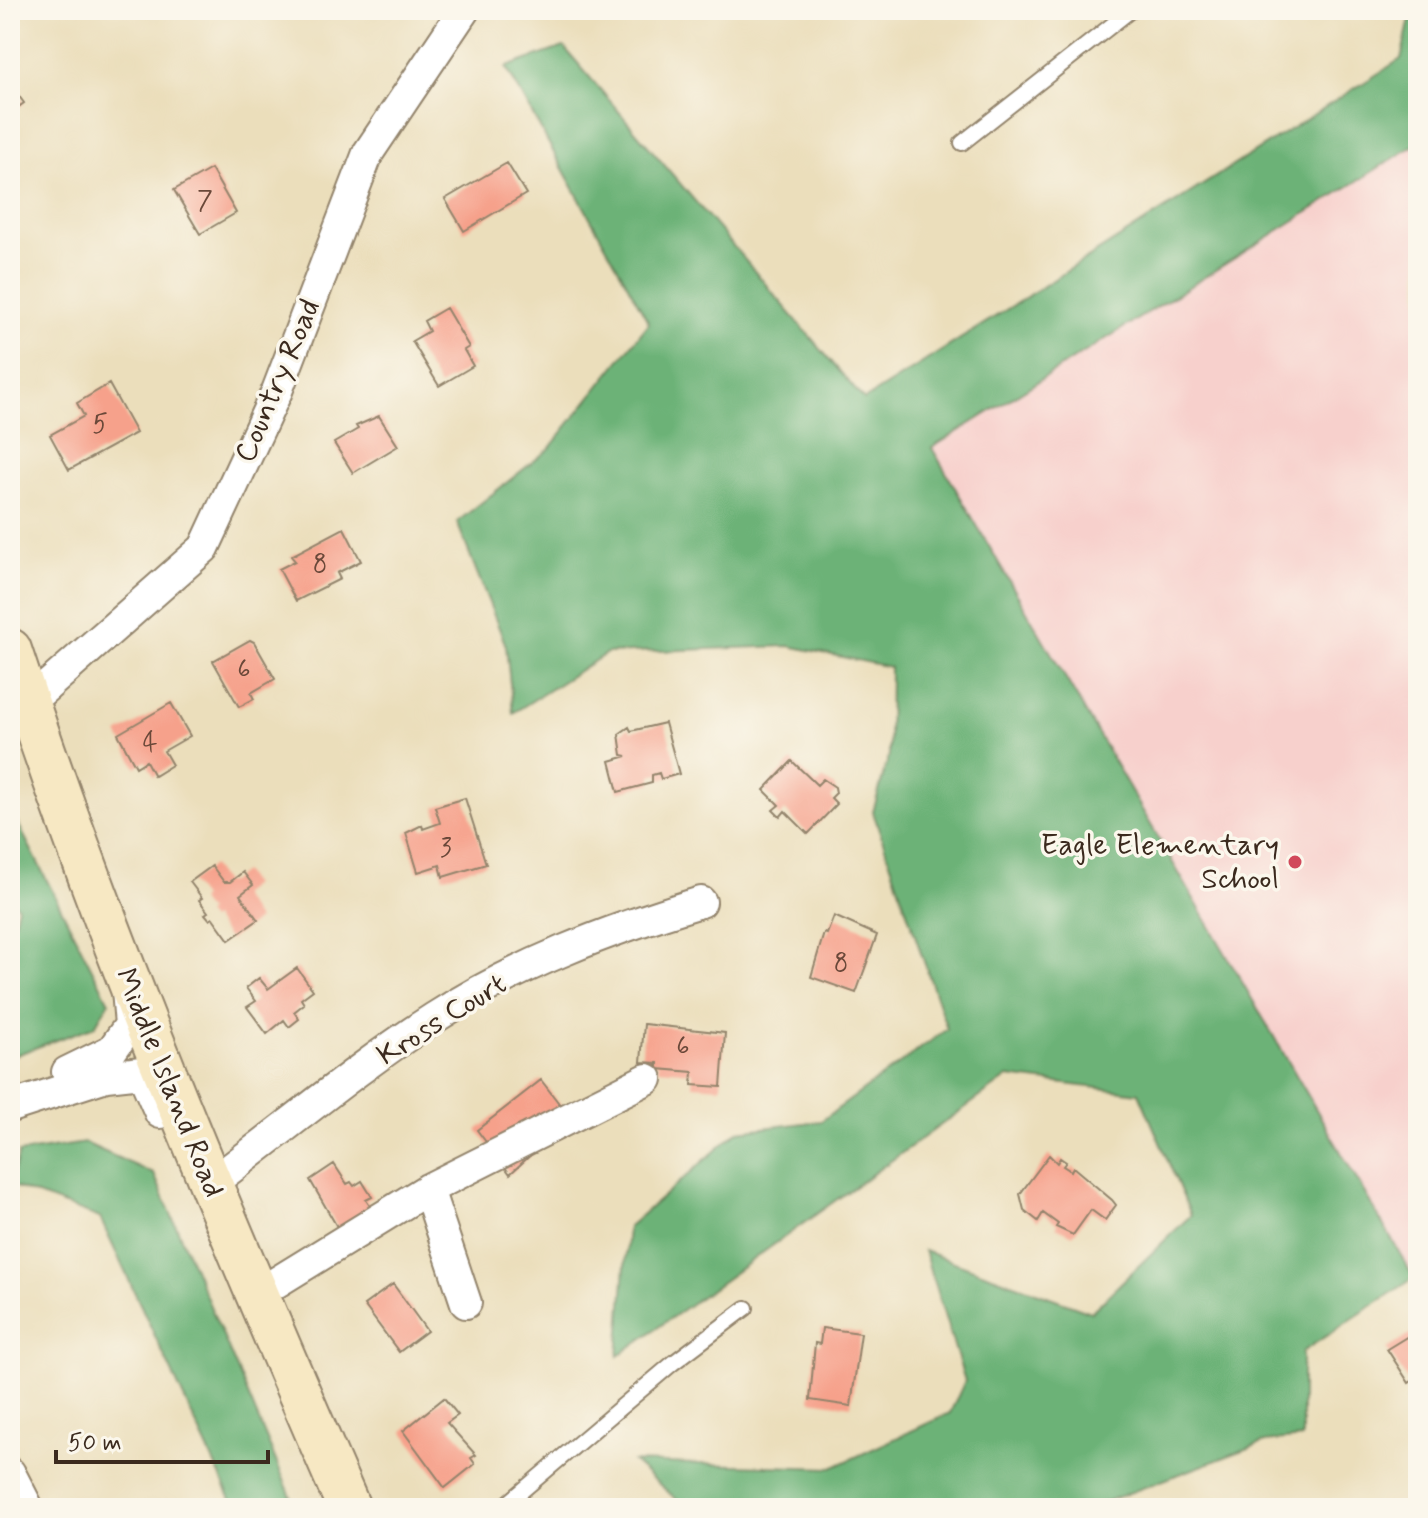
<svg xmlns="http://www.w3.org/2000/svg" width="1428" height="1518" font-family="Mynerve,sans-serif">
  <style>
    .built { fill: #f7d0cc }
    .forest { fill: #6cb277; stroke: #546e4a; stroke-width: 2 }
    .building { fill: #f6a18b }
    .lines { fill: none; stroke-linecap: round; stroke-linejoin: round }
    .lane-casing { stroke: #93846c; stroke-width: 18 }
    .street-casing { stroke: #93846c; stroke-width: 34 }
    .secondary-casing { stroke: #93846c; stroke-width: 46 }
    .lane { stroke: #fff; stroke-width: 14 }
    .street { stroke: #fff; stroke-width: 30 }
    .secondary { stroke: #f7e8c3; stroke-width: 42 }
    .poi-dot { fill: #d1495b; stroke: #fbf7ec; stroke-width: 3 }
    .labels { text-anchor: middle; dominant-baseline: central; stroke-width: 7; stroke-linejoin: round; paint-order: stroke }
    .number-label { font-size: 26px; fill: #6a4839 }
    .street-label { font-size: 30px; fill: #3b2a1e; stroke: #fbf7ec }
    .poi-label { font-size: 30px; fill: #3b2a1e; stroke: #fbf7ec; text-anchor: end }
  </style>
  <rect width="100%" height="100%" fill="#fbf7ec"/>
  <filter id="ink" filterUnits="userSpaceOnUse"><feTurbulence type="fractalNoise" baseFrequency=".0125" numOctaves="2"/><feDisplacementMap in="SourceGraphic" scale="16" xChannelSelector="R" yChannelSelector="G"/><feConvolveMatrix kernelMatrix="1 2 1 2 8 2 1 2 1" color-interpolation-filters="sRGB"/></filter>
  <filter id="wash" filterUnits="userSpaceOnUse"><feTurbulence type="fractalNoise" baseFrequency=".006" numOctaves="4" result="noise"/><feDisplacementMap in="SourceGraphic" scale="32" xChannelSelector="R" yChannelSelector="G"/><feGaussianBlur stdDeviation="1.8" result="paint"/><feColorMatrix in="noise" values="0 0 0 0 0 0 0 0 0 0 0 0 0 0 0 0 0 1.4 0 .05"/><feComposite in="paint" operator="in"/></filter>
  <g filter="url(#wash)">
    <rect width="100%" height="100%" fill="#ebdebb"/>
    <path class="built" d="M 1418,143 L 1418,1276 L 1414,1278 L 931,447 Z"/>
    <path class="forest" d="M 1412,10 L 1418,10 L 1418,143 L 932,448 L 1414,1278 L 1302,1352 L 1302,1438 L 1265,1442 L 1089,1508 L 687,1508 L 633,1462 L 832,1468 L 950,1413 L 965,1381 L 924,1251 L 1091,1312 L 1191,1215 L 1139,1093 L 1008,1077 L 618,1356 L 628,1227 L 738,1131 L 821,1121 L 947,1029 L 873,812 L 889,755 L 890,667 L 789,646 L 607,653 L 513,713 L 506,646 L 457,522 L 549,449 L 649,323 L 506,67 L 564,47 L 864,400 L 1401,59 Z
      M 10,808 L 109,1002 L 95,1026 L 10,1057 L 10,937 L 18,907 L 10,896 Z
      M 85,1143 L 154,1174 L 296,1508 L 235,1508 L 100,1218 L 10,1185 L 19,1153 Z"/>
    <g id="blocks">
      <path class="building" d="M 10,84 L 24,103 L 10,113 Z
        M 507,163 L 526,194 L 464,231 L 445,199 Z
        M 211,169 L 236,213 L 200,234 L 174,190 Z
        M 446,308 L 469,347 L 464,350 L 473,366 L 439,386 L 412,341 L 429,331 L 424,321 Z
        M 109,384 L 136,433 L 69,470 L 50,435 L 84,416 L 77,403 Z
        M 379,416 L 398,446 L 353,473 L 334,443 L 358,429 L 356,426 Z
        M 344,528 L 361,561 L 337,573 L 340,579 L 296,601 L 279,569 L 295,561 L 291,556 Z
        M 250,640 L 254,642 L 275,679 L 251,693 L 254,699 L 239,707 L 213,661 Z
        M 171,703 L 190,736 L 164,751 L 172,765 L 154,776 L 146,761 L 136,767 L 118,734 Z
        M 665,723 L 679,774 L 661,779 L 659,773 L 652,775 L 652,783 L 618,792 L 610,761 L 627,756 L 622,755 L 619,734 L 629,727 L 631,731 Z
        M 792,761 L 817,785 L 823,779 L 835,787 L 836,793 L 831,798 L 837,804 L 808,834 L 785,811 L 780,817 L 773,810 L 779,805 L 764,790 Z
        M 465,798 L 486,864 L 443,877 L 440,865 L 418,872 L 406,833 L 422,825 L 423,829 L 440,823 L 435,807 Z
        M 212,866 L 224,882 L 230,882 L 243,872 L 253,885 L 240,895 L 258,920 L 229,940 L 213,918 L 210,920 L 205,914 L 208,912 L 199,900 L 202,898 L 190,882 Z
        M 834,916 L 877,935 L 856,993 L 811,977 L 824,933 L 827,934 Z
        M 297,968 L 313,990 L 301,999 L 304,1004 L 294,1012 L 299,1019 L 289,1027 L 284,1020 L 267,1034 L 247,1007 L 256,1001 L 246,988 L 259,978 L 268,989 Z
        M 644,1024 L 725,1033 L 721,1087 L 692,1085 L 693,1072 L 658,1069 L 658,1063 L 641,1062 Z
        M 541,1080 L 561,1106 L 535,1151 L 510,1174 L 477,1130 Z
        M 1049,1155 L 1057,1163 L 1060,1158 L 1066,1162 L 1063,1166 L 1071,1171 L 1073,1167 L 1112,1200 L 1116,1205 L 1105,1220 L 1091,1210 L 1073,1235 L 1056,1227 L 1058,1224 L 1043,1213 L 1038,1221 L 1024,1210 L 1020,1194 Z
        M 334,1164 L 347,1184 L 351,1182 L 354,1186 L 362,1181 L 372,1197 L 366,1200 L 381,1223 L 347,1244 L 310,1180 Z
        M 393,1284 L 427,1331 L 399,1352 L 364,1305 Z
        M 822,1328 L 861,1333 L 851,1406 L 810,1400 L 815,1343 L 820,1344 Z
        M 1418,1330 L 1418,1383 L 1415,1379 L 1409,1383 L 1387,1349 Z
        M 444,1398 L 458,1415 L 447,1423 L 476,1455 L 471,1458 L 475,1464 L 445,1488 L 403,1431 Z"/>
    </g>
  </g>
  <g filter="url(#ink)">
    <use href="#blocks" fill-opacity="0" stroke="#93846c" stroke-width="2"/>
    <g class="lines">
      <defs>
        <path id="lane" d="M 962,143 L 1131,10
          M 502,1508 L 673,1363 L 746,1308"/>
        <path id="street" d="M 28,703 L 204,548 L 277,391 L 368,153 L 464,10
          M 67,1072 L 112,1050 L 130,1025 L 127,990
          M 10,1107 L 106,1076 L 142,1072 L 160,1113
          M 209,1185 C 283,1130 356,1068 434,1018 C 516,965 608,930 701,902
          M 428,1189 L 466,1303
          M 256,1295 L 428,1189 L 647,1079
          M 10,1473 L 28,1508"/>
        <path id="secondary" d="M 10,650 C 106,943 226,1225 349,1508"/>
      </defs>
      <use href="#lane" class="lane-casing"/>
      <use href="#street" class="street-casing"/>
      <use href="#secondary" class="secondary-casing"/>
      <use href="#lane" class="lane"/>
      <use href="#street" class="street"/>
      <use href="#secondary" class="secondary"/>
    </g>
  </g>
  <circle class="poi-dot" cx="1295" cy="862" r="8"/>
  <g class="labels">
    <g class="number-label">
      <text x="205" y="202">7</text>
      <text x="100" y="425">5</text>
      <text x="320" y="565">8</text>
      <text x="244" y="670">6</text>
      <text x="150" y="744">4</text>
      <text x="446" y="849">3</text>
      <text x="841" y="964">8</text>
      <text x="683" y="1047">6</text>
    </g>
    <g class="street-label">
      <text transform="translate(278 381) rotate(-67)">Country Road</text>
      <text transform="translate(442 1020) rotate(-32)">Kross Court</text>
      <text transform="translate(169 1083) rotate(68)">Middle Island Road</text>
    </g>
    <g class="poi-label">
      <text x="1279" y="845">Eagle Elementary<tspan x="1279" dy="34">School</tspan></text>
    </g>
  </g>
  <rect width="1428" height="1518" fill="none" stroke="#fbf7ec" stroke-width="40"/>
  <path d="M56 1450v12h212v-12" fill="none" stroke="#3b2a1e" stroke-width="4"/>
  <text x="68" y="1450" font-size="24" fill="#3b2a1e" stroke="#fbf7ec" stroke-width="6" paint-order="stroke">50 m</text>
</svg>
